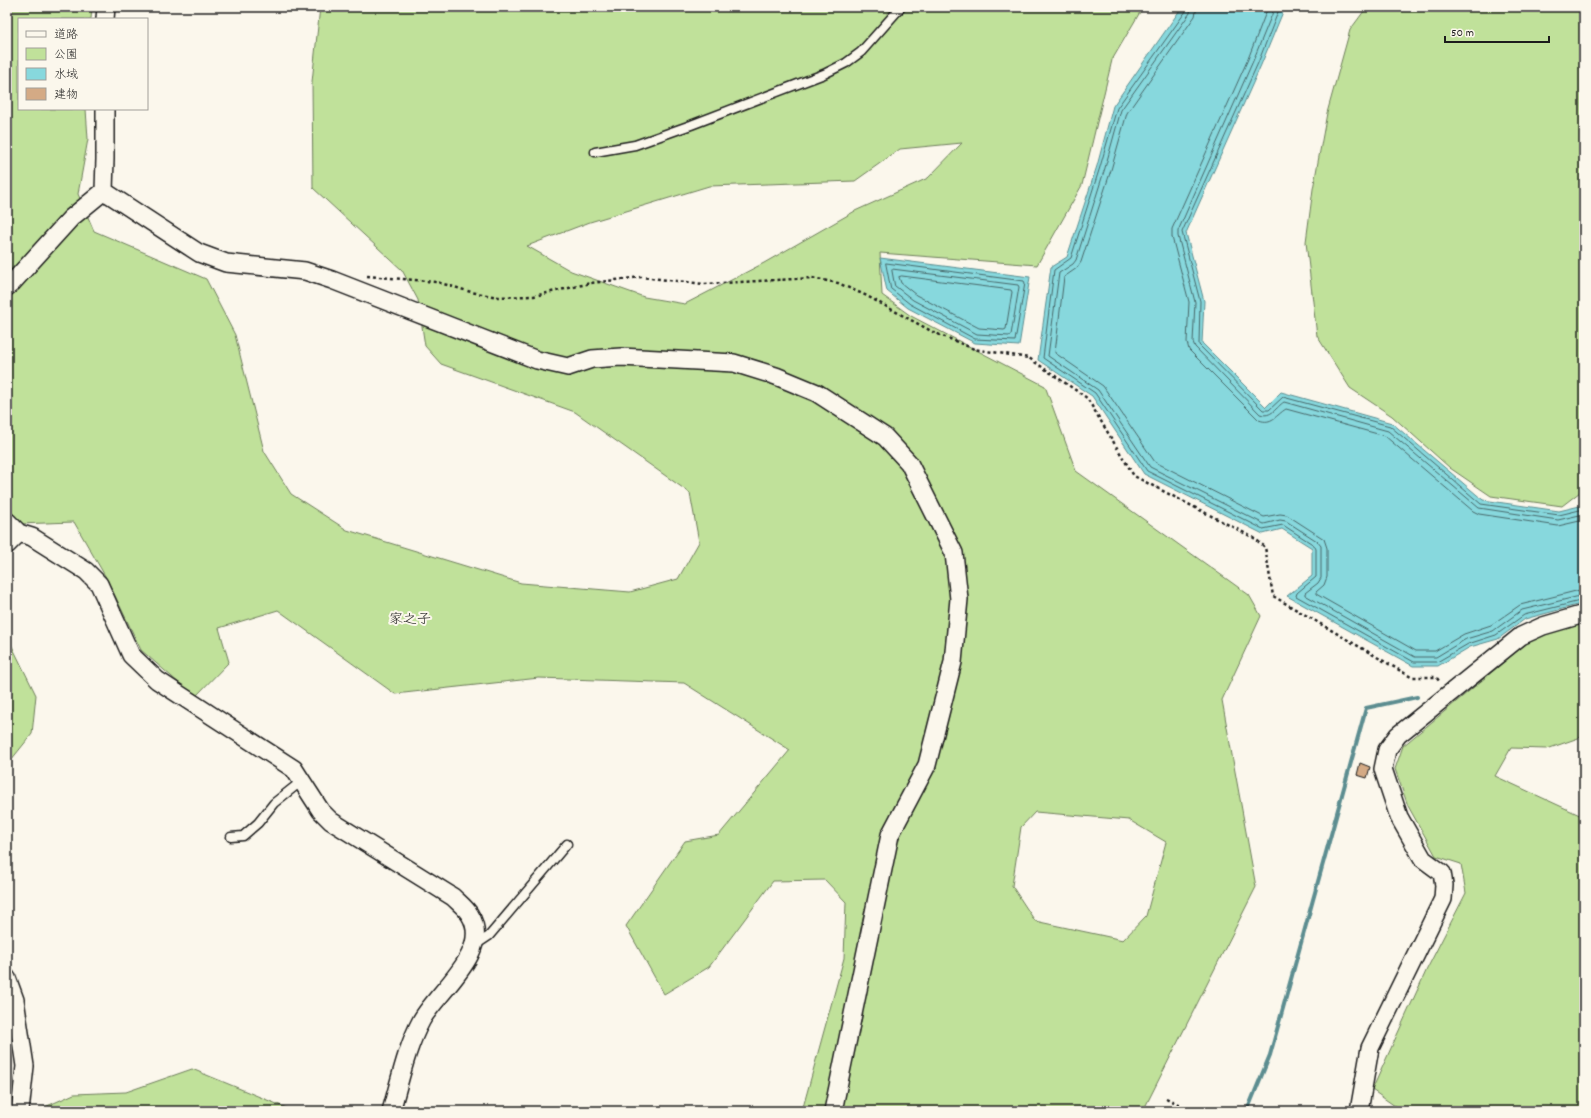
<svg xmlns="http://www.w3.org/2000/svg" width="1591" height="1118" font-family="Dekko,'Klee One',sans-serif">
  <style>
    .green { fill: #c0e19a; stroke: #6e7e5b; fill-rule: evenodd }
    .water { fill: #87d8dd; stroke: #5c8d90 }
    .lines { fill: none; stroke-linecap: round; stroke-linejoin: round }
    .shore { stroke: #476769; stroke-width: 1 }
    .stream { stroke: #5c8d90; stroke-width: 4 }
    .building { fill: #d4aa85; stroke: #1c1c1c }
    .lane-casing { stroke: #1c1c1c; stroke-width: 11 }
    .street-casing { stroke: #1c1c1c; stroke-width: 20 }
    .path { stroke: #1c1c1c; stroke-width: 2.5; stroke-dasharray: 3 3; stroke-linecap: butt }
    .lane { stroke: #fbf7ec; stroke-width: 8 }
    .street { stroke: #fbf7ec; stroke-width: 17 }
    .labels { text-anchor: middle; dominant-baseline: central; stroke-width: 4; stroke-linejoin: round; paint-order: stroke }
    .quarter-label { font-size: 14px; fill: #1c1c1c; stroke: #fbf7ec }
  </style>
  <rect width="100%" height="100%" fill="#fbf7ec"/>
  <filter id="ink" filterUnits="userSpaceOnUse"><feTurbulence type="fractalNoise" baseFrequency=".025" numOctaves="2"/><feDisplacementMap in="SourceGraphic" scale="8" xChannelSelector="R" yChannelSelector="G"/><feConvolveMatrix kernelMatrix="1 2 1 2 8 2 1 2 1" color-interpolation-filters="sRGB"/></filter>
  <g filter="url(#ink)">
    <path class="green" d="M 7,7 L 92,7 L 91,19 L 19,19 L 19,109 L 86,109 L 88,139 L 78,194 L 94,231 L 206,279 L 235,335 L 264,451 L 291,494 L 347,530 L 521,583 L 630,592 L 678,579 L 699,542 L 690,493 L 575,412 L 441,364 L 425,346 L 418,300 L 402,270 L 313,188 L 312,82 L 320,7 L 1143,7 L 1112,60 L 1082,185 L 1037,265 L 880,253 L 882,295 L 911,316 L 1045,386 L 1076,471 L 1249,595 L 1261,616 L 1222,700 L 1256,887 L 1143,1111 L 802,1111 L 844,958 L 846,902 L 825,880 L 773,881 L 709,967 L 664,994 L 626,926 L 685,841 L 719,835 L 790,750 L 684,683 L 539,678 L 395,694 L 278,610 L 219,628 L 229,662 L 195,697 L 141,650 L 108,581 L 74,522 L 17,524 L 7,526 ZM 962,143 L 928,178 L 855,211 L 764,263 L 685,304 L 644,297 L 571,271 L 527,246 L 590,222 L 709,186 L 855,181 L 900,149 ZM 1035,812 L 1129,820 L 1166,842 L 1146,916 L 1123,940 L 1035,921 L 1012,886 L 1021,827 Z
      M 1367,7 L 1584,7 L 1584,489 L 1562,506 L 1491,496 L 1450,468 L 1392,416 L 1350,388 L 1317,336 L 1306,242 L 1313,189 L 1327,113 L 1350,30 Z
      M 1584,625 L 1584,736 L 1547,749 L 1511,748 L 1495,776 L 1584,817 L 1584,1111 L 1402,1111 L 1372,1090 L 1427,969 L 1466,893 L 1461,864 L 1436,856 L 1408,806 L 1395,769 L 1403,746 L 1528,642 L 1557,628 Z
      M 7,636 L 36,695 L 32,734 L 7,765 Z
      M 192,1069 L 289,1109 L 289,1111 L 36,1111 L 74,1094 L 126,1092 Z"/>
    <path class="water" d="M 1185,7 L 1285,7 L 1261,65 L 1186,233 L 1204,301 L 1202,343 L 1266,407 L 1281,392 L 1392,423 L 1483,500 L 1559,511 L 1584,505 L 1584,603 L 1525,619 L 1498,639 L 1470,647 L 1438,666 L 1413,666 L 1287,596 L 1312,576 L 1312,548 L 1282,529 L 1263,534 L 1144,474 L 1092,396 L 1038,360 L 1051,267 L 1067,257 L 1097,166 L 1113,106 L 1180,10 Z
      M 880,258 L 1030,277 L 1019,346 L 975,343 L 908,308 L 887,291 Z"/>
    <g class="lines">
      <path class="shore" d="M 1186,7 L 1186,11 L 1117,108 L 1100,167 L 1071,258 L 1054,270 L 1043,358 L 1095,393 L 1147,471 L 1263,529 L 1283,525 L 1314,545 L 1316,549 L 1316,577 L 1297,593 L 1296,596 L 1414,662 L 1437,662 L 1468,644 L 1496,635 L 1524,615 L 1584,600
        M 1191,7 L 1190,13 L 1121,110 L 1105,168 L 1076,260 L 1073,264 L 1059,273 L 1048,356 L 1098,390 L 1150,467 L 1264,524 L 1280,520 L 1286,521 L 1317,541 L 1321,546 L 1321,578 L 1318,583 L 1305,593 L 1305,595 L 1415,657 L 1436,657 L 1466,639 L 1493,631 L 1522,610 L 1584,595
        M 1197,7 L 1195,16 L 1127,113 L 1111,170 L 1081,262 L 1077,268 L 1064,277 L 1055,353 L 1103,386 L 1155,462 L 1264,517 L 1280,514 L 1287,515 L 1324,539 L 1327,548 L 1327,577 L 1324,585 L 1316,592 L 1316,594 L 1416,651 L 1435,651 L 1464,634 L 1491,625 L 1520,605 L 1584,589
        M 1268,7 L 1248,59 L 1172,229 L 1172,237 L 1189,302 L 1187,342 L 1189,350 L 1259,420 C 1272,425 1276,415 1286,409 L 1385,436 L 1473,511 L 1479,514 L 1558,526 L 1584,520
        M 1275,7 L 1253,61 L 1178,231 L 1178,236 L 1195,302 L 1193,342 L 1195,347 L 1260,414 C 1272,418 1276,407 1284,402 L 1388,431 L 1479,508 L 1558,520 L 1584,514
        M 1280,7 L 1258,63 L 1182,232 L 1200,301 L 1199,345 L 1263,410 L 1269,410 L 1283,397 L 1390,426 L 1481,504 L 1559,515 L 1584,509
        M 886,263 L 1024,281 L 1025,283 L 1015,341 L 975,339 L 910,304 L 891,289 Z
        M 892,269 L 1018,285 L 1019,287 L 1011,335 L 1009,336 L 977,334 L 913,300 L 895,286 Z
        M 902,276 L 1011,290 L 1012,292 L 1006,329 L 1004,330 L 979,328 L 916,295 L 901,283 L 899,277 Z"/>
      <path class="stream" d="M 1247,1111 L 1270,1055 L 1366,708 L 1417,697"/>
    </g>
    <path class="building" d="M 1360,763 L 1370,767 L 1367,778 L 1357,775 Z"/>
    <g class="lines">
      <defs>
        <path id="lane" d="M 595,152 L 635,145 L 691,125 L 824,74 L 846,63 L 861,52 L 901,7
          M 231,837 L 243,836 L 258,823 L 274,803 L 303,780
          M 474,946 L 489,936 L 567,844"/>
        <path id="street" d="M 105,19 L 106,7
          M 104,191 L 199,253 L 226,263 L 305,271 L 332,280 L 537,360 L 568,367 L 592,359 L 621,357 L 734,363 L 776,376 L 817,393 L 885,437 L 909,463 L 954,553 L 959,599 L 953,662 L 927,765 L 890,835 L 833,1111
          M 7,287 L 12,283 L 71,218 L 104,191 L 105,159 L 105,109
          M 7,521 L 19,533
          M 7,545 L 19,533 L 32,537 L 86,571 L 99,584 L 131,655 L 157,680 L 294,769 L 321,811 L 331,821 L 453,897 C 459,903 466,908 470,915 C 493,952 436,992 421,1021 C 406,1049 400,1081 391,1111
          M 7,978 L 15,1000 L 25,1066 L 20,1111
          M 1359,1111 L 1370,1048 L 1443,899 L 1444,885 L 1442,873 L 1423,859 L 1399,817 L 1383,769 L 1387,750 L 1398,735 L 1521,636 L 1543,626 L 1584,614"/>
      </defs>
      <use href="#lane" class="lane-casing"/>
      <use href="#street" class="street-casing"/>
      <path class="path" d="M 367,276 L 437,282 L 471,292 L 498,297 L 534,296 L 591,283 L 641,277 L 704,284 L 812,278 L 838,283 L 867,296 L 933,332 L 974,349 L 1029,358 L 1087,398 L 1134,476 L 1254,538 L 1265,547 L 1273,596 L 1411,677 L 1436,677 L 1440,682
        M 1166,1098 L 1192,1111"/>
      <use href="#lane" class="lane"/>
      <use href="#street" class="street"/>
    </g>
  </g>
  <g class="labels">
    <g class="quarter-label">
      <text x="410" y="620">家之子</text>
    </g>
  </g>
  <rect width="1591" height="1118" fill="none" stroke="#fbf7ec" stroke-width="24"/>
  <rect x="12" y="12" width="1567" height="1094" fill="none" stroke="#1c1c1c" stroke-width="1.5" filter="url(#ink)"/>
  <rect x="18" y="18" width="130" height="92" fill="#fbf7ec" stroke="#a29f99"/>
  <rect x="26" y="31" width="20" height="6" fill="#fbf7ec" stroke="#a29f99"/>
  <text x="54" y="38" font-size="12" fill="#1c1c1c">道路</text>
  <rect x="26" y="48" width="20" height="12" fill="#c0e19a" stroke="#a29f99"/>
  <text x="54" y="58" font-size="12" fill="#1c1c1c">公園</text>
  <rect x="26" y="68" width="20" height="12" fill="#87d8dd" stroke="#a29f99"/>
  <text x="54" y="78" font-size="12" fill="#1c1c1c">水域</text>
  <rect x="26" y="88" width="20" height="12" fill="#d4aa85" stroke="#a29f99"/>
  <text x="54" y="98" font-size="12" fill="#1c1c1c">建物</text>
  <path d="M1445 36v6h104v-6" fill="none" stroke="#1c1c1c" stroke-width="2"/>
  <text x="1451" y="36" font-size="12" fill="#1c1c1c" stroke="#fbf7ec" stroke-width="3" paint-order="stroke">50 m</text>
</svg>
